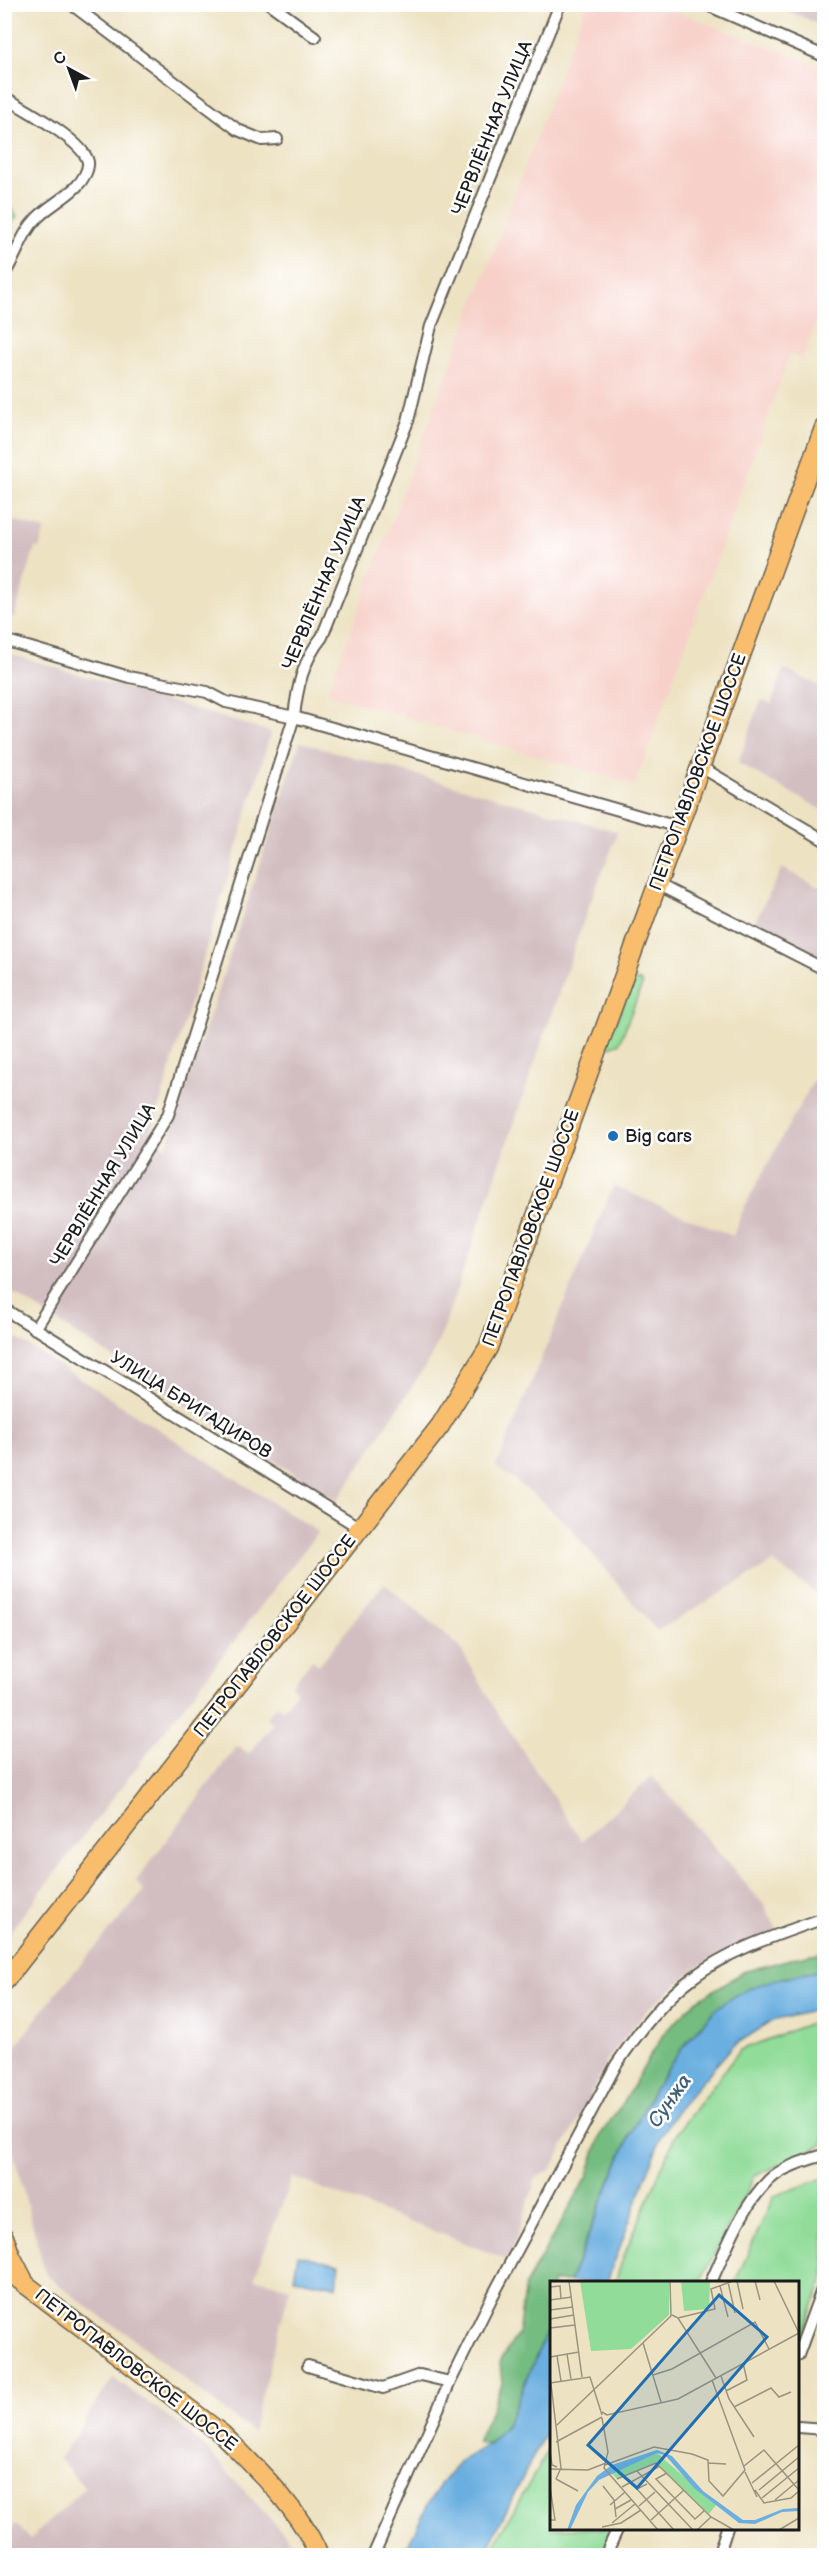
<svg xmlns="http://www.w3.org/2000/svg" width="829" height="2560" font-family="'Balsamiq Sans',sans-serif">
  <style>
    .built { fill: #f7d0c9 }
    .industrial { fill: #d2bec1 }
    .green { fill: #90dc98; stroke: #567c5a; stroke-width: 1.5 }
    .forest { fill: #74bc80; stroke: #486c4e; stroke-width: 1.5 }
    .water { fill: #6aafe0; stroke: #43667e; stroke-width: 1.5 }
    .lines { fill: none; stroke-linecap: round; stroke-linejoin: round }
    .street-casing { stroke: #656156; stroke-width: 14 }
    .primary-casing { stroke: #656156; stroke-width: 21 }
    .street { stroke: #fff; stroke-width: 10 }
    .primary { stroke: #f9be6d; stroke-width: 18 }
    .poi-dot { fill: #1f6fb2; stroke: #fff; stroke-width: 2 }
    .labels { text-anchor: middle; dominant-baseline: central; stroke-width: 5; stroke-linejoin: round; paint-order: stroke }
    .street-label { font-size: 18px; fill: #1c1c1c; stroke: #fff }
    .poi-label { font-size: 18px; fill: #1c1c1c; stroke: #fff; text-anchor: start }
    .water-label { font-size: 20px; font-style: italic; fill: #3f5e74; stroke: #fff }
    .inset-road { fill: none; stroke: #999380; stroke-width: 1.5 }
    .view { fill: #1f6fb2; fill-opacity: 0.15; stroke: #1f6fb2; stroke-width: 3 }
    .inset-edge { fill: none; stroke: #1c1c1c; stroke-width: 3 }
  </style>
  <rect width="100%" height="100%" fill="#fff"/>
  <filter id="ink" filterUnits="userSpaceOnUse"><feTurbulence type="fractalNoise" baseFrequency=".0167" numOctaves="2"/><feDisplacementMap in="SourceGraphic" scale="12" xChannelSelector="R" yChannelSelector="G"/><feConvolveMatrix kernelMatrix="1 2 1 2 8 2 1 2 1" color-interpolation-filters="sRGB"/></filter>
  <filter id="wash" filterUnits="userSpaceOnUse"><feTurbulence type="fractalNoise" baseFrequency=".008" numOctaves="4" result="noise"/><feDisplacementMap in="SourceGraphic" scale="24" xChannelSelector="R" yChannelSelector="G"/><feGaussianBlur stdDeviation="1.35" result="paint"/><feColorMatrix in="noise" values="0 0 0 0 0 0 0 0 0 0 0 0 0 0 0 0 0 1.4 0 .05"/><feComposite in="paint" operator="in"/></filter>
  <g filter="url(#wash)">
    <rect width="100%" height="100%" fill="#ede2c2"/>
    <path class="built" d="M 586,5 L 658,5 L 824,68 L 824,300 L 803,358 L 790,354 L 635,785 L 327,694 Z"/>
    <path class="industrial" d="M 774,5 L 824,5 L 824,26 Z
      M 5,518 L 45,530 L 39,548 L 35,547 L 14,618 L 5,615 Z
      M 4,652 L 271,732 L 152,1130 L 166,1148 L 300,742 L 618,832 L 588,908 L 441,1335 L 430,1359 L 337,1501 L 5,1288 Z
      M 784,669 L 824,688 L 824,746 L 821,754 L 824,756 L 824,811 L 738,763 L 761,700 L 771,704 Z
      M 782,868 L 824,890 L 824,960 L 753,925 Z
      M 824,1062 L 824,1599 L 773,1562 L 657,1631 L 567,1524 L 537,1497 L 496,1467 L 613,1186 L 733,1236 L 742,1212 L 780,1141 Z
      M 5,1331 L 318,1532 L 5,1938 L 4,1938 Z
      M 384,1583 L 459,1646 L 497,1712 L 582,1841 L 652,1776 L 765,1906 L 777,1930 L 697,1967 L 647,2010 L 607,2060 L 586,2106 L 551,2169 L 536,2178 L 509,2260 L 292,2177 L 254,2278 L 290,2288 L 252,2432 L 123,2331 L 105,2320 L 46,2275 L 5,2123 L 4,2062 L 55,1994 L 144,1891 L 136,1881 L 237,1746 L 249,1754 L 273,1724 L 266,1718 L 276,1705 L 283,1710 L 297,1691 L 291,1686 L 312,1660 L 319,1665 Z
      M 113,2378 L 184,2428 L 210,2453 L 303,2555 L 5,2555 L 5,2534 L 16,2524 L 30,2539 L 85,2488 L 59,2459 Z"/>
    <path class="green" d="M 5,200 L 17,216 L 5,233 Z
      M 635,981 L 640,981 L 642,985 L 619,1044 L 605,1048 L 632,984 Z
      M 824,2018 L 824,2144 L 755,2176 L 700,2282 L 615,2282 L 625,2253 L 676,2134 L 740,2050 Z
      M 824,2178 L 824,2278 L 798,2348 L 798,2282 L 735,2282 L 774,2196 Z
      M 551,2445 L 552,2528 L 616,2529 L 604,2555 L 488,2556 Z"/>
    <path class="forest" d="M 824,1952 L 824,1970 C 791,1975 754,1982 725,2002 C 714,2009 705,2021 696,2031 C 634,2103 605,2196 569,2282 L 552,2282 L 551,2322 L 507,2424 L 490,2443 L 483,2444 L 477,2442 L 502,2384 L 500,2361 L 518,2334 L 525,2285 L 588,2175 L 601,2134 L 622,2104 L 664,2033 L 696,2001 L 743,1972 L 797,1957 Z"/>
    <path class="water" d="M 824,1970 L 824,2008 L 772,2021 L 733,2046 L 681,2105 L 661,2136 L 607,2282 L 569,2282 C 606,2198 632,2106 693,2035 C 703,2024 713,2010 725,2002 C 754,1982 791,1975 824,1970 Z
      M 298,2255 L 340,2264 L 336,2286 L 294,2278 Z
      M 551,2322 L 551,2421 L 484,2555 L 403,2555 L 428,2504 L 443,2480 L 462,2460 L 490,2443 L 507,2424 Z"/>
  </g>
  <g filter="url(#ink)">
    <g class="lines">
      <defs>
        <path id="street" d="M 71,4 L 238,130 L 262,140 L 277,139
          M 270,4 L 315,37
          M 705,4 L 824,56
          M 4,97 C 23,108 84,141 88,162 C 89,170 82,181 77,186 C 65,198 49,206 37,218 C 21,234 17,256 4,274
          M 4,640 L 129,677 L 207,692 L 226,702 L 294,717 L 678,827
          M 701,767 L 824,840
          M 657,884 L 824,969
          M 4,1309 L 360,1528
          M 35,1329 L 168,1115 L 294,717 C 297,688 303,660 322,637 L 408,421 L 431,326 L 560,4
          M 711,2282 C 727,2247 741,2208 769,2180 C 782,2167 807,2160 824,2155
          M 798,2355 L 824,2284
          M 308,2366 L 383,2388 L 420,2375 L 450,2382
          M 798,2427 L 824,2429
          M 373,2556 L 450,2382 L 491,2299 L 616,2065 C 638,2033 663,1999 695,1976 C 732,1948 781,1934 824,1918
          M 605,2556 L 618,2528
          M 718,2556 L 727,2528"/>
        <path id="primary" d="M 4,1982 L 440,1426 L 488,1348 L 824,428
          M 4,2237 L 11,2256 L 23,2279
          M 4,2268 L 222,2434 C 257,2469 300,2509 319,2556"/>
      </defs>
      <use href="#street" class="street-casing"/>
      <use href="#primary" class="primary-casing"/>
      <use href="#street" class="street"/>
      <use href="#primary" class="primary"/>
    </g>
  </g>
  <circle class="poi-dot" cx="613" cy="1136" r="6"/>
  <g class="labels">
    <g class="street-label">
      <text transform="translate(492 128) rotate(-68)">ЧЕРВЛЁННАЯ УЛИЦА</text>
      <text transform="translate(324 583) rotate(-67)">ЧЕРВЛЁННАЯ УЛИЦА</text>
      <text transform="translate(698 772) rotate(-70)">ПЕТРОПАВЛОВСКОЕ ШОССЕ</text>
      <text transform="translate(103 1185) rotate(-59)">ЧЕРВЛЁННАЯ УЛИЦА</text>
      <text transform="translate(531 1228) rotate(-70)">ПЕТРОПАВЛОВСКОЕ ШОССЕ</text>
      <text transform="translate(191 1405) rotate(32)">УЛИЦА БРИГАДИРОВ</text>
      <text transform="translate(275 1636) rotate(-52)">ПЕТРОПАВЛОВСКОЕ ШОССЕ</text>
      <text transform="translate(136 2370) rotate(38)">ПЕТРОПАВЛОВСКОЕ ШОССЕ</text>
    </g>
    <g class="poi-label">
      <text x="625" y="1136">Big cars</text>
    </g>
    <g class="water-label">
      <text transform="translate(670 2101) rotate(-55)">Сунжа</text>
    </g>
  </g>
  <g transform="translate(550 2281)">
    <rect width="249" height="249" fill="#ede2c2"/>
    <path d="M 30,0 L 119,0 L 119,34 L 81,68 L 41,70 ZM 131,0 L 160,0 L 159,28 L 134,30 ZM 107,172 L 166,224 L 159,233 L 106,181 L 67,198 L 62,192 Z" fill="#90dc98"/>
    <path d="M 107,169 L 122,175 L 153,210 L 193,239 L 205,239 L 233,228 L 249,227 L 249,230 L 232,231 L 205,243 L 189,242 L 144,207 L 115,174 L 107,172 L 49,199 L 38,211 L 20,249 L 17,249 L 26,224 L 47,195 L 62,184 Z" fill="#6aafe0"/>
    <path class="inset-road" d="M 19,0 L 32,96M 187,0 L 193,28M 205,0 L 210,19M 224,0 L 249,52M 178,1 L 185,32M 170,5 L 178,36M 0,6 L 10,5 L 11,18M 0,19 L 22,16M 0,29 L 23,26M 122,34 L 128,37 L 166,97M 128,37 L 165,28 L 161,8 L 183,0M 0,38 L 24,34M 0,47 L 25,44M 93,62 L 111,121M 17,73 L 21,98M 7,75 L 11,100M 0,76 L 29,71M 103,94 L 122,88 L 205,41 L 219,68M 0,95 L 11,187 L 6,198M 171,95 L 179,118 L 204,156M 0,102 L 40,96 L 52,134M 176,110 L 197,99 L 193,82M 184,126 L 221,107 L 229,116 L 241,111M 52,131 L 57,134 L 128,118 L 249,52M 52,137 L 58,171 L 54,187 L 108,249M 7,144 L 121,35 L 120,0M 6,161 L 52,136M 0,170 L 2,184 L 7,186M 158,182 L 176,183M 55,184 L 104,166 L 142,173 L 158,179 L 159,200 L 173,215 L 195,189 L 162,99M 194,185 L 214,169 L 249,209M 0,188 L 38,189 L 56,182M 87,190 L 143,249M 195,191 L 207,216M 117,192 L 106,198 L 145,238 L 155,229M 6,198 L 28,210M 67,198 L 106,182 L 161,236 L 184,249M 202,202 L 249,164M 97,203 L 87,208 L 124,249M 53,205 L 64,219 L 66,236M 0,206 L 5,239 L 0,239M 72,206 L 110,185M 205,209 L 214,222 L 241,217 L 249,210M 209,209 L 249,176M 212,217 L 249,187M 225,219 L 249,199M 60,224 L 75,211M 89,225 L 105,211M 65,228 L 81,219M 101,239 L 134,209M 62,242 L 85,223M 52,246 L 71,242 L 91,229M 147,249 L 161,236M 229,249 L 249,237"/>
    <path class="view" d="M 169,14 L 217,56 L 87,207 L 38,164 Z"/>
    <rect width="249" height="249" class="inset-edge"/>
  </g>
  <rect width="829" height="2560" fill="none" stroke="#fff" stroke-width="24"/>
  <g transform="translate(69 69) rotate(319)" stroke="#ffffff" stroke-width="4.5" paint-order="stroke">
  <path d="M0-4.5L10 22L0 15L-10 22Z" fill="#1c1c1c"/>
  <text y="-9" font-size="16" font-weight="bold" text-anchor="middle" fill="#1c1c1c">С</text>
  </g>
</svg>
